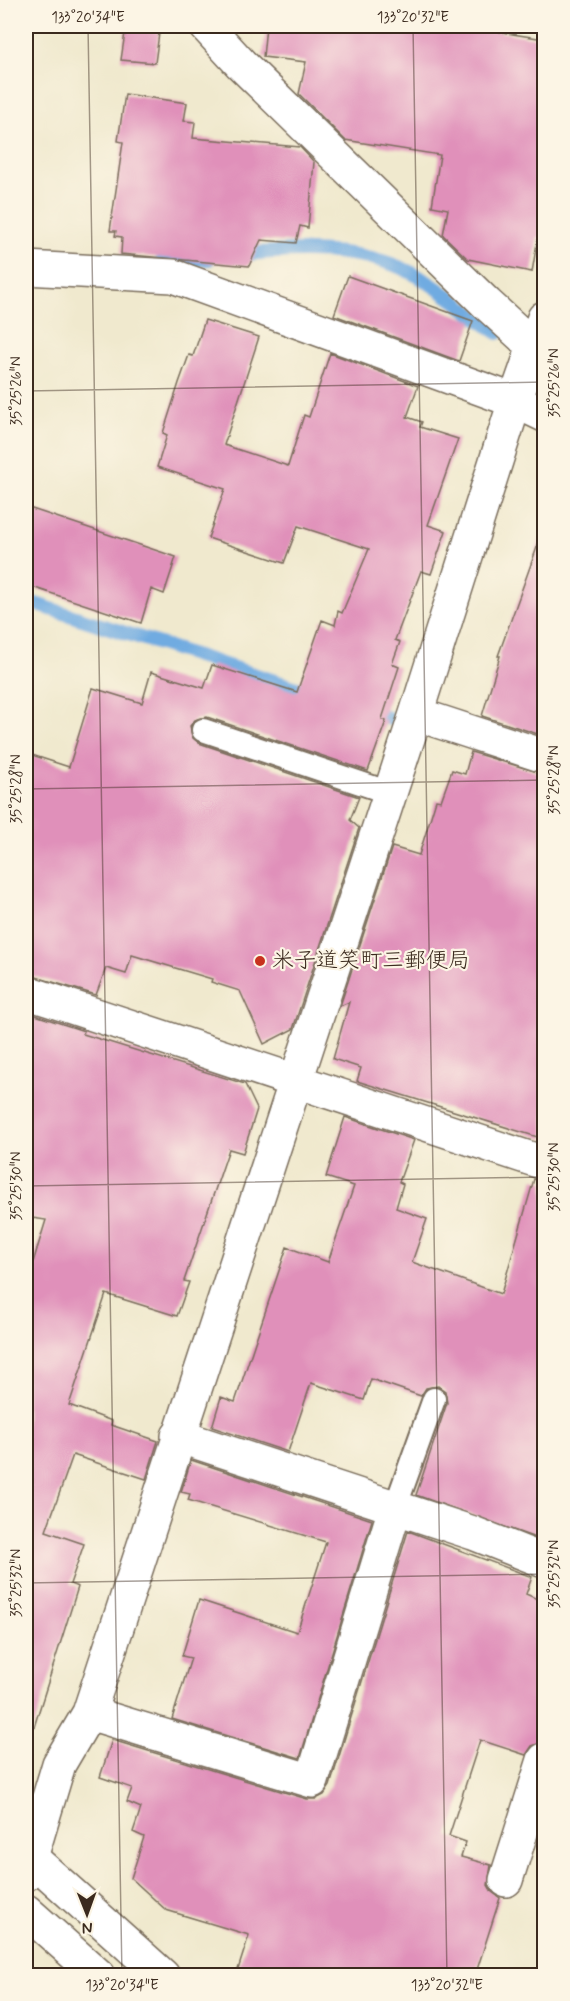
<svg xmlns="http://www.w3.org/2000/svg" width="570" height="2001" font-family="Mynerve,'Klee One',sans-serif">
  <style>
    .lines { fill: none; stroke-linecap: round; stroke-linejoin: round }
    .stream { stroke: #70abe1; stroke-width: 14 }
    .building { fill: #e090ba }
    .lane-casing { stroke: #7a6d5c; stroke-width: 26 }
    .street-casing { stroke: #7a6d5c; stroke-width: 36 }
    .highway-casing { stroke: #7a6d5c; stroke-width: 36 }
    .lane { stroke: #fff; stroke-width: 22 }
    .street { stroke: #fff; stroke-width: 33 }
    .highway { stroke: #fff; stroke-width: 33 }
    .ticks { fill: none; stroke: #3b2a1e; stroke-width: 1.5; stroke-opacity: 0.45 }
    .poi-dot { fill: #c8321e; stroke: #fcf5e5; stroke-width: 2 }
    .labels { text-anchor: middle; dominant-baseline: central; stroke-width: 4.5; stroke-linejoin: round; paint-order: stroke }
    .poi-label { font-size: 22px; fill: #3b2a1e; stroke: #fcf5e5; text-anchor: start }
    .neatline { fill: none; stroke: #3b2a1e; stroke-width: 2 }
    .ticks-label { font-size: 15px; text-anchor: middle; fill: #3b2a1e }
  </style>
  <rect width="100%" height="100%" fill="#fcf5e5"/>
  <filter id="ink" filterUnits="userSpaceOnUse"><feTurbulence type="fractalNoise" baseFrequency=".0167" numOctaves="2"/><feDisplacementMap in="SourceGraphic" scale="12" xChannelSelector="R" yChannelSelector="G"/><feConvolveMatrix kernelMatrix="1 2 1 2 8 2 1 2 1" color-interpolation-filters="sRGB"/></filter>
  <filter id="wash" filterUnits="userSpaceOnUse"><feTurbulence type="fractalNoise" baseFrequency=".008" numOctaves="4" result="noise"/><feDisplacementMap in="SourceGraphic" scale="24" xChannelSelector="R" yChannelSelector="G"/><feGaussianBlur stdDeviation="1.35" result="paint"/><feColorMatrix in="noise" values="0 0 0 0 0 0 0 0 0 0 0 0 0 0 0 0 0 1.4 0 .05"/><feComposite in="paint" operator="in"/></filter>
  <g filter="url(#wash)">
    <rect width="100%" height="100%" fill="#f0e9ce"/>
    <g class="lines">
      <path class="stream" d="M 237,255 C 293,249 361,246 412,273 C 443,289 470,314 498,333
        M 162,262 L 209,259
        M 26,601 L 315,694
        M 367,711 L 412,726"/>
    </g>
    <g id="blocks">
      <path class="building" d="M 126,26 L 160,26 L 155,63 L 121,60 Z
        M 266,26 L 501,26 L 500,32 L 544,39 L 544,240 L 538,237 L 532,272 L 468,259 L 443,235 L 448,209 L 432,206 L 440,155 L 345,140 L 299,94 L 306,62 L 263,57 Z
        M 125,94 L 187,103 L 184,121 L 195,122 L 193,138 L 300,147 L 314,162 L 308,228 L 300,226 L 296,243 L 261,240 L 249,266 L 121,254 L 122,237 L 115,236 L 116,231 L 110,231 L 123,142 L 118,141 Z
        M 348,276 L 473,321 L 459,361 L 334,315 Z
        M 205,320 L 259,337 L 224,445 L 288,466 L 304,415 L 309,417 L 330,353 L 418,386 L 407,417 L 422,422 L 420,427 L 458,439 L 428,525 L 446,531 L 431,574 L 421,571 L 395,640 L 400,642 L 392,664 L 399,667 L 382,719 L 386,721 L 368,771 L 207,717 L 195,720 L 190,726 L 193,738 L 199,743 L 359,797 L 350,820 L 359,828 L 293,1029 L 264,1044 L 240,991 L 211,982 L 212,979 L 132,955 L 126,974 L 106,968 L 96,995 L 26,974 L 26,753 L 69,767 L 93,688 L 142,703 L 151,672 L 204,688 L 212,665 L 297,692 L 322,620 L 335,625 L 338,611 L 342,613 L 369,549 L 298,526 L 284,563 L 208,538 L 225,489 L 157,467 L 167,435 L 163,433 L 179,383 L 189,355 L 193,356 Z
        M 26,507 L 176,557 L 164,594 L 151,589 L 141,623 L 26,585 Z
        M 540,539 L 544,539 L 544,736 L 482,716 L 500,656 L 498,656 Z
        M 471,752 L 544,774 L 544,1139 L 357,1081 L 361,1068 L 333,1059 L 349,1002 L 340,1006 L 392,847 L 419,855 L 436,800 L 441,801 L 452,770 L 465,774 Z
        M 26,1012 L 84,1031 L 83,1034 L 245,1084 L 257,1109 L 243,1153 L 229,1149 L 184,1281 L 189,1282 L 177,1316 L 106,1294 L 69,1405 L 112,1421 L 111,1425 L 158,1441 L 146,1479 L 73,1455 L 46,1531 L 84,1544 L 70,1584 L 78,1587 L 34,1727 L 26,1725 L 26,1285 L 46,1220 L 26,1217 Z
        M 345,1117 L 414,1140 L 399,1182 L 403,1184 L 396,1208 L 427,1219 L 412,1262 L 501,1294 L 534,1179 L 544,1181 L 544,1541 L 416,1495 L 447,1403 L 445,1391 L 438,1386 L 426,1388 L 421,1396 L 371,1379 L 364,1400 L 311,1383 L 288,1452 L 212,1427 L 221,1397 L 235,1402 L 287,1247 L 328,1262 L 354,1186 L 326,1177 Z
        M 191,1460 L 372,1520 L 300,1758 L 172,1719 L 191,1658 L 182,1656 L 199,1600 L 297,1632 L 326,1542 L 188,1500 L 190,1494 L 181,1492 Z
        M 408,1531 L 532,1577 L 526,1594 L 544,1602 L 544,1742 L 532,1746 L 526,1755 L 480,1740 L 449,1836 L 466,1842 L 461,1857 L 491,1865 L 488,1885 L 492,1892 L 500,1898 L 475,1976 L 236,1976 L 249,1935 L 166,1910 L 131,1878 L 144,1837 L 133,1832 L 141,1808 L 127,1802 L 132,1788 L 100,1777 L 112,1740 L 307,1799 L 316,1799 L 324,1795 L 330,1786 Z"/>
    </g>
  </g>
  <g filter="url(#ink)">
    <use href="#blocks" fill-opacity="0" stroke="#7a6d5c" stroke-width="1.5"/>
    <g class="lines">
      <defs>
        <path id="lane" d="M 203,730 L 390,793
          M 395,1508 L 434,1399"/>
        <path id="street" d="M 206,26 L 241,64 L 487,304 L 533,346
          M 26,268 L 173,276 L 515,401 L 544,415
          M 416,714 L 544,756
          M 26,992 L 544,1163
          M 178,1436 L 473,1533 L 544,1561
          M 89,1713 L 312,1781 L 395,1508
          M 26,1874 L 59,1764 L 89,1713 L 416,714 L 515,401 L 544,318
          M 506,1880 L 544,1760"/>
        <path id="highway" d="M 26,1853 L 163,1976
          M 26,1911 L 99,1976"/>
      </defs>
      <use href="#lane" class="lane-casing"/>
      <use href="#street" class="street-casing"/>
      <use href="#highway" class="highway-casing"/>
      <use href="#lane" class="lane"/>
      <use href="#street" class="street"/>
      <use href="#highway" class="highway"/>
    </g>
  </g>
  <path class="ticks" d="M 88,26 L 122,1976M 413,26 L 447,1976M 26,391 L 544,382M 26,789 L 544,780M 26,1186 L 544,1177M 26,1583 L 544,1574M 290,1976 L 544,1971"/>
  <circle class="poi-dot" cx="260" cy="961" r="6"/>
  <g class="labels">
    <g class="poi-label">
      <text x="272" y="961">米子道笑町三郵便局</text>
    </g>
  </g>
  <rect width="570" height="2001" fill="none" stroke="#fcf5e5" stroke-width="66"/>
  <g transform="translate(87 1914) rotate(179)" stroke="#fcf5e5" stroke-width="4.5" paint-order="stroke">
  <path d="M0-4.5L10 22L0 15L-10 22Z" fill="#3b2a1e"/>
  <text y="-9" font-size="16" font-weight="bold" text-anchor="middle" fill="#3b2a1e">N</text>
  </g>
  <rect x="33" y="33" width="504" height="1935" class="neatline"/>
  <g class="ticks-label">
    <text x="88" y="22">133°20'34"E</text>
    <text x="413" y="22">133°20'32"E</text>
    <text transform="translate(554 383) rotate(-90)" y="5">35°25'26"N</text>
    <text transform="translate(16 391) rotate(-90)" y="5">35°25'26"N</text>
    <text transform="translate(554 780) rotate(-90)" y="5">35°25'28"N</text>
    <text transform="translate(16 789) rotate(-90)" y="5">35°25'28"N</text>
    <text transform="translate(554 1177) rotate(-90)" y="5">35°25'30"N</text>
    <text transform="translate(16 1186) rotate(-90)" y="5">35°25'30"N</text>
    <text transform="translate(554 1574) rotate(-90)" y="5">35°25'32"N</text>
    <text transform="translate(16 1583) rotate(-90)" y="5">35°25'32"N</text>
    <text x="122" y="1990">133°20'34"E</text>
    <text x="447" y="1990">133°20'32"E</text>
  </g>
</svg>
